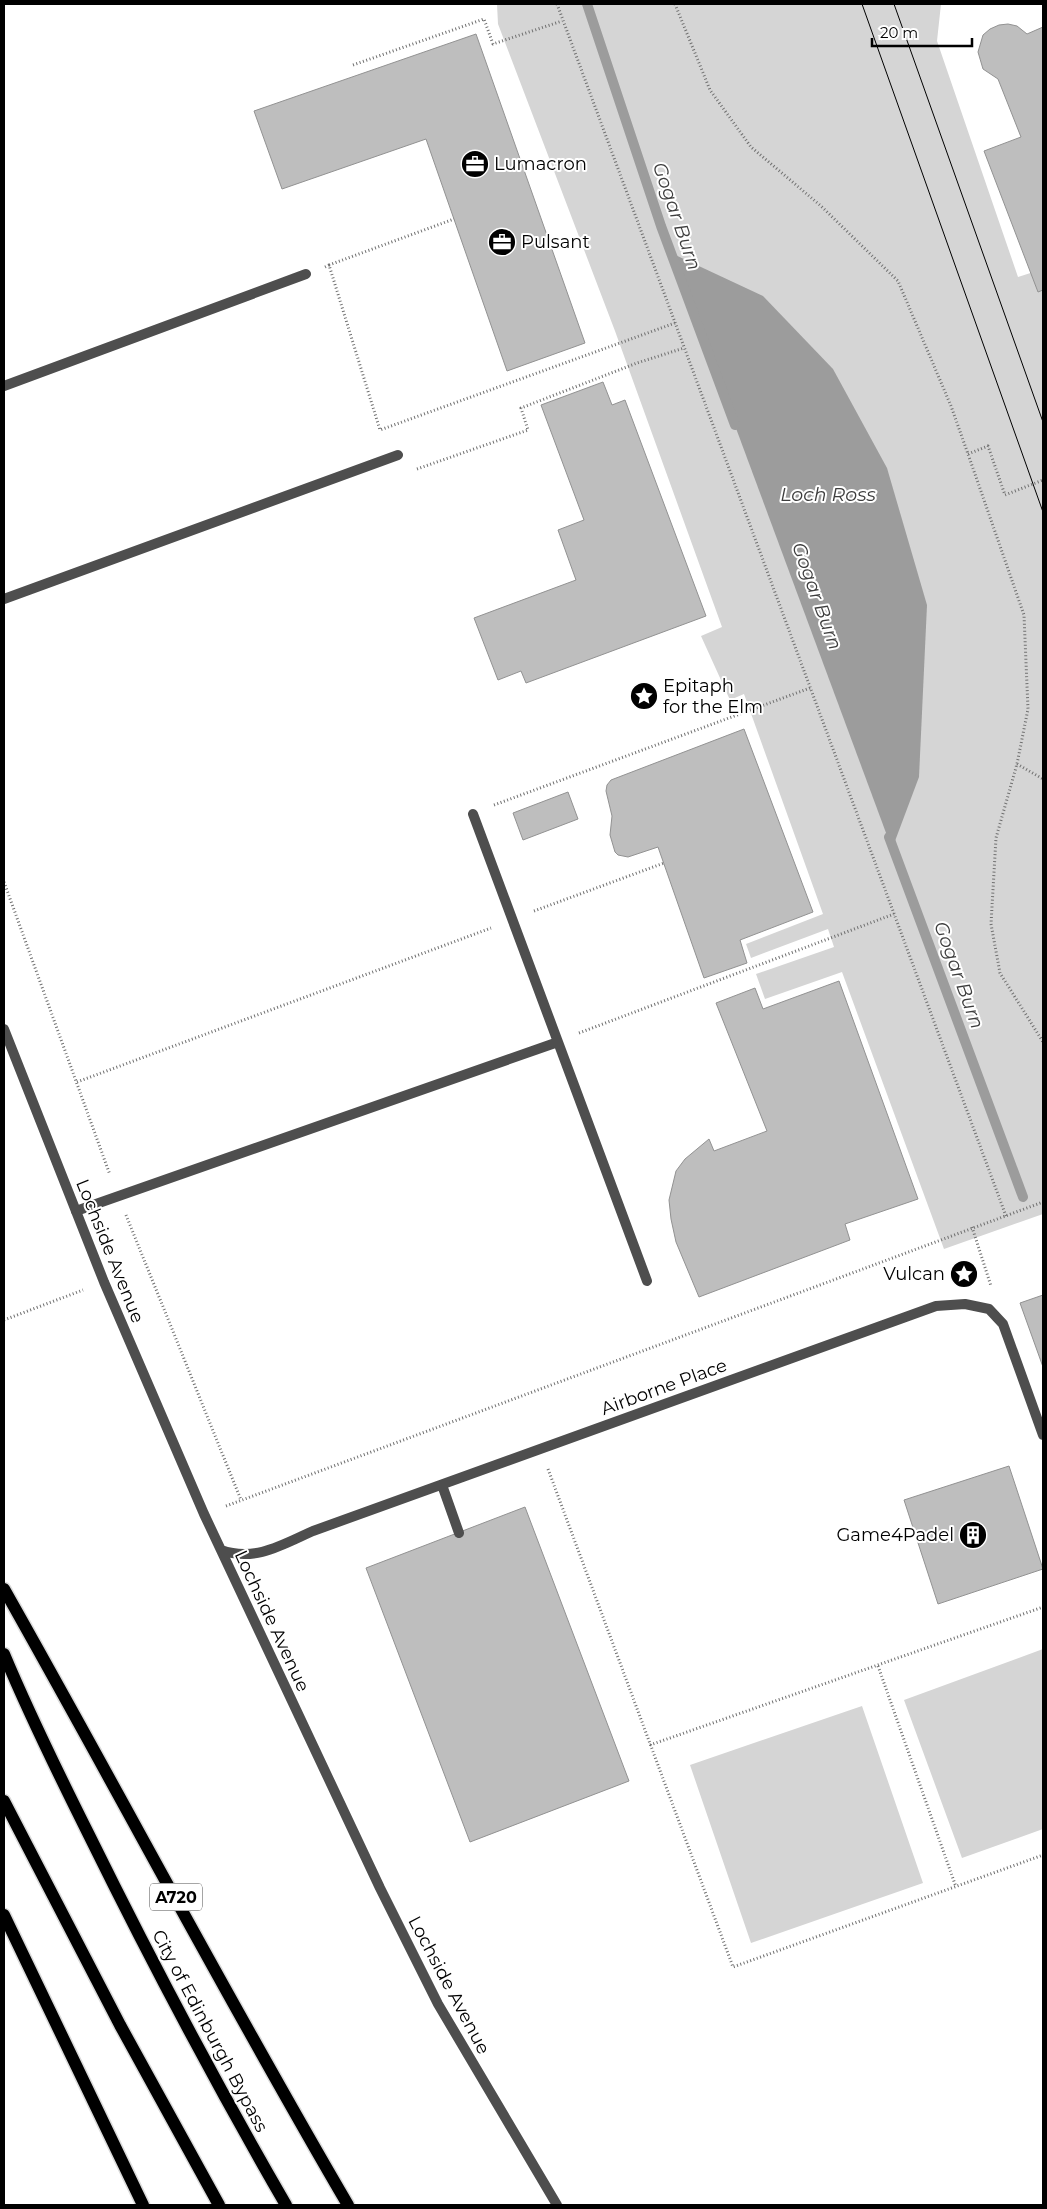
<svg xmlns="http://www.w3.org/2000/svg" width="1047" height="2209" font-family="Montserrat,sans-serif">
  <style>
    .green { fill: #d5d5d5 }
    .water { fill: #9c9c9c }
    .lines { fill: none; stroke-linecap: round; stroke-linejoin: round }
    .stream { stroke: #9c9c9c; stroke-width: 10 }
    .building { fill: #bebebe; stroke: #929292 }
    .primary-casing { stroke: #dbdbdb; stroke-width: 15 }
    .path { stroke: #707070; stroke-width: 3; stroke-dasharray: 1 2.5; stroke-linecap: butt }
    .service { stroke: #4e4e4e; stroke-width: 10 }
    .minor { stroke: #4e4e4e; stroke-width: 10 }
    .primary { stroke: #000; stroke-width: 12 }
    .tram { stroke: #000; stroke-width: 1 }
    .labels { text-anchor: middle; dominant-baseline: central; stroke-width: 4; stroke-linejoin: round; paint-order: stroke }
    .shield { fill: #fff; stroke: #4c4c4c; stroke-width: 1 }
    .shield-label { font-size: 16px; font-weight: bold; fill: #000 }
    .poi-label { font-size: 18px; fill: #000; stroke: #fff; text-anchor: start }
    .street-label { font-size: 18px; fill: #000; stroke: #fff }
    .water-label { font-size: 19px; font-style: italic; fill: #3d3d3d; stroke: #fff }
  </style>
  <rect width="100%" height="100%" fill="#fff"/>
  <path class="green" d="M 497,4 L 941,4 L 937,41 L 1018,277 L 1043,269 L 1043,1214 L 944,1249 L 842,972 L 765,999 L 756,974 L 834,947 L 828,929 L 751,958 L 746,944 L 823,914 L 744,694 L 730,700 L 701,636 L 722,627 L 615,331 L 498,24 Z
    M 1043,1649 L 1043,1829 L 962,1858 L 904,1700 Z
    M 862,1706 L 923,1883 L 751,1943 L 690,1765 Z"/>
  <path class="water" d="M 671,253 L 763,296 L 833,369 L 887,468 L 927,605 L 919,777 L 892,849 Z"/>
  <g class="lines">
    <path class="stream" d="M 587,4 L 661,226 L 735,425
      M 889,837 L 1023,1197"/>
  </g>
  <path class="building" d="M 1008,24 L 1017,26 L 1027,34 L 1043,27 L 1043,290 L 1038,292 L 984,151 L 1021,137 L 998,79 L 983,69 L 978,52 L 983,35 L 990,29 L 999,25 Z
    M 476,34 L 585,343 L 507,371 L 426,139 L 282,189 L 254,111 Z
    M 603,382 L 612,405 L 625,400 L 706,616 L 526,683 L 521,671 L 498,680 L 474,618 L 576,580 L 558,530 L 584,520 L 541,405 Z
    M 744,729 L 813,912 L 740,940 L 747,963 L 704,978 L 658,847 L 628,857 L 618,855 L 615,852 L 610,835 L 612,816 L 606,791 L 607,785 L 611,780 Z
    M 568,792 L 578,819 L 523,840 L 513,813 Z
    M 839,981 L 918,1199 L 845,1224 L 850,1240 L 699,1297 L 676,1242 L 671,1219 L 669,1200 L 676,1171 L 685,1159 L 709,1139 L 714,1151 L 767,1131 L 716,1003 L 755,988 L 763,1009 Z
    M 1043,1295 L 1043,1367 L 1020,1303 Z
    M 1009,1466 L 1043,1569 L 938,1604 L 904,1500 Z
    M 525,1507 L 629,1781 L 470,1842 L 366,1568 Z"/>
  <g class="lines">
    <defs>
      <path id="primary" d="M 4,1589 C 120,1794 229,2002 348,2205
        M 4,1654 C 30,1716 59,1775 89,1835 C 151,1961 216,2084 286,2205
        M 4,1801 L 120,2025 L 219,2205
        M 4,1915 L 143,2205"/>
    </defs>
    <use href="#primary" class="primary-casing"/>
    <path class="path" d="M 557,4 L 1006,1216
      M 675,4 L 710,90 L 751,147 L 821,206 L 898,281 L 951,406 L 968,454 L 1024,615 L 1028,709 L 1017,764 L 996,838 L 991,924 L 1000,973 L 1043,1042
      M 353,65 L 484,19 L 493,44 L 562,21
      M 329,265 L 454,219
      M 325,267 L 329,265 L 380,430 L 675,323
      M 968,454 L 988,446 L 1005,495 L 1043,480
      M 417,469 L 528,430 L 521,408 L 637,363 L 684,348
      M 1017,764 L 1043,779
      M 494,805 L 810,688
      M 4,882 L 110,1175
      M 534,911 L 664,863
      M 579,1033 L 894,914
      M 77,1082 L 491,928
      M 126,1215 L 241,1500
      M 972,1227 L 991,1286
      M 4,1320 L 83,1290
      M 548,1469 L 733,1967 L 1043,1855
      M 226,1506 L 1043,1202
      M 878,1666 L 956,1887
      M 650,1745 L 1043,1607"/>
    <path class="service" d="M 4,386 L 306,274
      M 4,599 L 398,455
      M 473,814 L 558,1042
      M 76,1211 L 558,1042 L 647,1281"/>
    <path class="minor" d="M 4,1029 L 104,1282 L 204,1514 L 380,1888 L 438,2004 L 557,2205
      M 442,1485 L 459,1533
      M 221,1550 C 255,1562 282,1545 313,1531 L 936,1306 L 965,1304 L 989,1309 L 1003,1324 L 1043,1435"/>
    <use href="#primary" class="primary"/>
    <path class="tram" d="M 862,4 L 1043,512
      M 894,4 L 1043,422"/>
  </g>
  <defs>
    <symbol id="office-disc" viewBox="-11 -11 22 22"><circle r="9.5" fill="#000" stroke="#fff"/><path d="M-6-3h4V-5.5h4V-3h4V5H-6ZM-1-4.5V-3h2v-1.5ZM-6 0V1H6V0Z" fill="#fff"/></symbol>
    <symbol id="sight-disc" viewBox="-11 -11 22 22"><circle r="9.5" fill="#000" stroke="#fff"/><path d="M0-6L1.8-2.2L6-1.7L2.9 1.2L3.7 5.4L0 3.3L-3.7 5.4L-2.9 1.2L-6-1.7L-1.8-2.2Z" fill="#fff"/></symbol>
    <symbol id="building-disc" viewBox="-11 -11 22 22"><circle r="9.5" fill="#000" stroke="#fff"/><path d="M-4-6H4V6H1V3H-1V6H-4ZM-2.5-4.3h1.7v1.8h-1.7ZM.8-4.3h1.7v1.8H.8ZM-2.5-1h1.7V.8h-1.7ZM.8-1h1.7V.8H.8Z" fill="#fff"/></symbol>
  </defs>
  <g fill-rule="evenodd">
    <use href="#office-disc" x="459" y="148" width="32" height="32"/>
    <use href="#office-disc" x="486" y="226" width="32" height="32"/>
    <use href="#sight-disc" x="628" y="680" width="32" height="32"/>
    <use href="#sight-disc" x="948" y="1258" width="32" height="32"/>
    <use href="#building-disc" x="957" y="1519" width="32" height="32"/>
  </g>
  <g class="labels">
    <rect class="shield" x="150" y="1883.5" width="52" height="27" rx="4"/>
    <g class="shield-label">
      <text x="176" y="1897">A720</text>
    </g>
    <g class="poi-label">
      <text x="494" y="164">Lumacron</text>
      <text x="521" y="242">Pulsant</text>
      <text x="663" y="686">Epitaph<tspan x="663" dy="21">for the Elm</tspan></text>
      <text x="945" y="1274" text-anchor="end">Vulcan</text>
      <text x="954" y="1535" text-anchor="end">Game4Padel</text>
    </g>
    <g class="street-label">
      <text transform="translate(110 1251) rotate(68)">Lochside Avenue</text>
      <text transform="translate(664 1387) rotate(-20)">Airborne Place</text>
      <text transform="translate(272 1621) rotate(65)">Lochside Avenue</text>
      <text transform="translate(449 1985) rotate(62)">Lochside Avenue</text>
      <text transform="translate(210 2031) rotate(62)">City of Edinburgh Bypass</text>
    </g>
    <g class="water-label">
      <text transform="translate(677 216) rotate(71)">Gogar Burn</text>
      <text x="828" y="494">Loch Ross</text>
      <text transform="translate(817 596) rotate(70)">Gogar Burn</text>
      <text transform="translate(959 975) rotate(70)">Gogar Burn</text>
    </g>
  </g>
  <rect width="1047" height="2209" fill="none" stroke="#000000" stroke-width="10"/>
  <path d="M872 38v8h100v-8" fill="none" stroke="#000000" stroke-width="2.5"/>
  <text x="880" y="38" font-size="15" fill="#000000" stroke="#ffffff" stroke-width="4" paint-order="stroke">20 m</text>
</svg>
